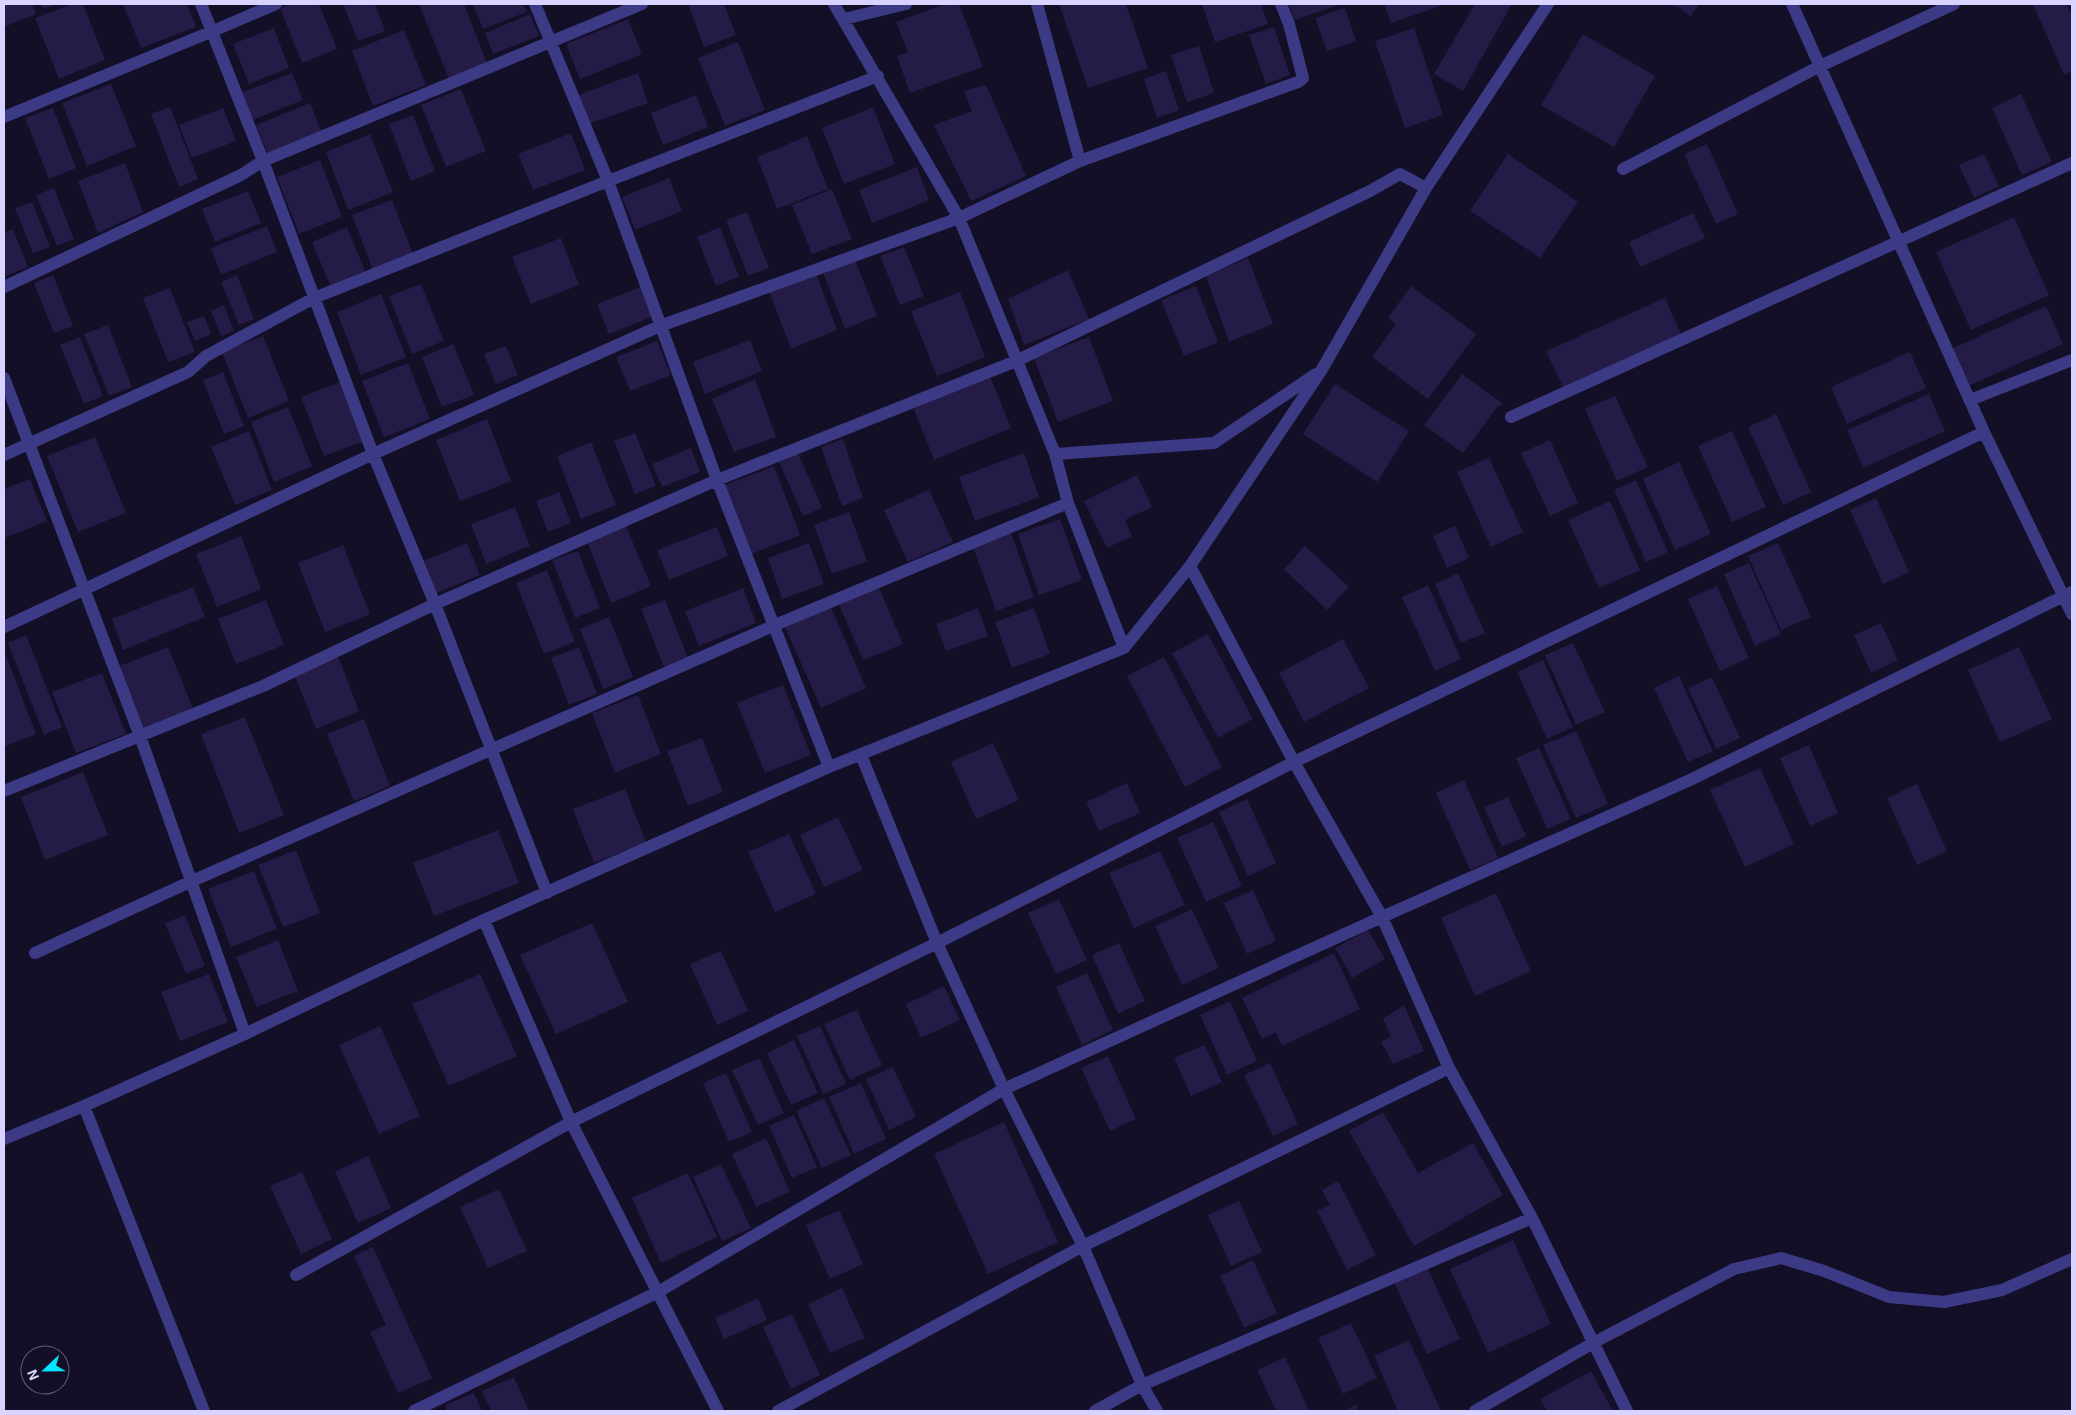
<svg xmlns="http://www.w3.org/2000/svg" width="2076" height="1415" font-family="'Exo 2',sans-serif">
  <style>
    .building { fill: #241b47 }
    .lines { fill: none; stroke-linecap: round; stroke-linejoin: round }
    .minor { stroke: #3d3a85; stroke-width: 12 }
  </style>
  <rect width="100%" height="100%" fill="#130f26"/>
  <path class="building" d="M 4,4 L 32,4 L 36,14 L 4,27 Z
    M 41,4 L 57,4 L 43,9 Z
    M 72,4 L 83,4 L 105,60 L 59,79 L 35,18 Z
    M 123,4 L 187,4 L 196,27 L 141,48 Z
    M 291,4 L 319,4 L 337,49 L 302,63 L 280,8 Z
    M 343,4 L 375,4 L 385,31 L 358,41 Z
    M 419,4 L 464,4 L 487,63 L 449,79 Z
    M 473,4 L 523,4 L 527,12 L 483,29 Z
    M 688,4 L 724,4 L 736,35 L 704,47 Z
    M 945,4 L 959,4 L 983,67 L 910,93 L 897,56 L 908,52 L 896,22 Z
    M 1059,4 L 1126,4 L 1148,68 L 1088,88 Z
    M 1202,4 L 1261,4 L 1268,24 L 1215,42 Z
    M 1289,4 L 1338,4 L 1338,5 L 1295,20 Z
    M 1384,4 L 1446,4 L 1391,23 Z
    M 1475,4 L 1512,4 L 1463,91 L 1434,74 Z
    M 1673,4 L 1699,4 L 1691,16 Z
    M 2033,4 L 2067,4 L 2072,17 L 2072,71 L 2064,75 Z
    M 1345,8 L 1356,41 L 1327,51 L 1315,18 Z
    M 530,14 L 539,36 L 493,54 L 485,33 Z
    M 628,19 L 642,54 L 580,79 L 566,44 Z
    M 1274,27 L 1290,75 L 1266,84 L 1249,35 Z
    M 274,28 L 289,68 L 249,84 L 233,44 Z
    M 1414,28 L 1443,115 L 1405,128 L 1375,41 Z
    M 404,30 L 426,85 L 373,106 L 352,51 Z
    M 1583,34 L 1655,76 L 1614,147 L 1541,105 Z
    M 738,42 L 765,110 L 725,126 L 698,58 Z
    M 1199,46 L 1214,93 L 1187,102 L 1171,55 Z
    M 1166,71 L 1179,110 L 1157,118 L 1144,79 Z
    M 292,73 L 303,100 L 252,120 L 241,93 Z
    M 638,73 L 648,103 L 585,125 L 575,96 Z
    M 111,84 L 136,146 L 87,166 L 62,103 Z
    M 986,85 L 1026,176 L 971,201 L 934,125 L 972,111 L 964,91 Z
    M 461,89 L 486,151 L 446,167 L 421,105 Z
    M 2021,94 L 2052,162 L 2022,175 L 1992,108 Z
    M 696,95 L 708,127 L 663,145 L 651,113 Z
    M 310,103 L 322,133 L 268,155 L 256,125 Z
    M 170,107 L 198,179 L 179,187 L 151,114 Z
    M 873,107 L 895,164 L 844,184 L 822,128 Z
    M 53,108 L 76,168 L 49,179 L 25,118 Z
    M 223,108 L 236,141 L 192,158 L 179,125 Z
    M 413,115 L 435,171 L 411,181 L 389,124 Z
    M 571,133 L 585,170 L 533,190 L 518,154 Z
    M 370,134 L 393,192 L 348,210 L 326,152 Z
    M 807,136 L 828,189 L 777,209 L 757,157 Z
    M 1707,144 L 1738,214 L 1716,224 L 1684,154 Z
    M 1508,154 L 1578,202 L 1540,258 L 1470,211 Z
    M 1984,154 L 1999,186 L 1974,198 L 1959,165 Z
    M 320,160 L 342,217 L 299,234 L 277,177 Z
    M 125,163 L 143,212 L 98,233 L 78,181 Z
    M 917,167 L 929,200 L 872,223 L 859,190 Z
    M 669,178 L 682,211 L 635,230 L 622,197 Z
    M 54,188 L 74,239 L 57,246 L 36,195 Z
    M 832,189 L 852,239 L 812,254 L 792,205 Z
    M 248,191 L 261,223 L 215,242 L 202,209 Z
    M 392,200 L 413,254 L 373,270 L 352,215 Z
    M 32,202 L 50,247 L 33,253 L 15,208 Z
    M 747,212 L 769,268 L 748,276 L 726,220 Z
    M 1693,213 L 1705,238 L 1640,267 L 1629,242 Z
    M 2014,217 L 2049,295 L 1971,330 L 1936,252 Z
    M 267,226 L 277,252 L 221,275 L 211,248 Z
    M 347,227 L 365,271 L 330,285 L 312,242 Z
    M 720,227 L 739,277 L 716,286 L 697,237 Z
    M 13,229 L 28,267 L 4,277 L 4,233 Z
    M 561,238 L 579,285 L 531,304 L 512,257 Z
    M 904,247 L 924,296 L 900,305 L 880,256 Z
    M 854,257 L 877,316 L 845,329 L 822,270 Z
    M 1248,258 L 1273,324 L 1229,342 L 1206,276 Z
    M 1068,270 L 1089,319 L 1024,345 L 1008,299 Z
    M 816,273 L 837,330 L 791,349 L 769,291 Z
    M 53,275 L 73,326 L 54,333 L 34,283 Z
    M 237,275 L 254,319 L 239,325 L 221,282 Z
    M 421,284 L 444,341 L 412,354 L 389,296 Z
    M 643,286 L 654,316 L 609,334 L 597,304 Z
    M 1196,286 L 1218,342 L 1184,356 L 1161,300 Z
    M 1411,286 L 1476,334 L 1428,399 L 1372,357 L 1396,324 L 1388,318 Z
    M 170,288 L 195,352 L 168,362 L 143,298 Z
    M 960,292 L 985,357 L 937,376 L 911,311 Z
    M 381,294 L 406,357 L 361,375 L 337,312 Z
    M 1665,298 L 1681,334 L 1563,387 L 1546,351 Z
    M 224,305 L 234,331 L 221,336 L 211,311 Z
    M 2046,306 L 2063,344 L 1968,386 L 1951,349 Z
    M 204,316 L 211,334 L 195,341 L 187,322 Z
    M 108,325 L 132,387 L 109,396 L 84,334 Z
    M 263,336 L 289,401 L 248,418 L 222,352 Z
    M 80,337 L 103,396 L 84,404 L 60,345 Z
    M 1089,337 L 1113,401 L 1058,422 L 1034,358 Z
    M 750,340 L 762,371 L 705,394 L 693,362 Z
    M 657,341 L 671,375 L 630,391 L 616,357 Z
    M 453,344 L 474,395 L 442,407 L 422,357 Z
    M 506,346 L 518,375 L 496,384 L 484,354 Z
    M 1910,352 L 1926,388 L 1847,424 L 1831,387 Z
    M 408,363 L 430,419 L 384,437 L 362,381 Z
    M 223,372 L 244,426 L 224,434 L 203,380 Z
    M 1462,374 L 1503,404 L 1498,406 L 1463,453 L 1424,425 Z
    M 990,376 L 1011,428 L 934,460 L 913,407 Z
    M 755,379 L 776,437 L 734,452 L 712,399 Z
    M 341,382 L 364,441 L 324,456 L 301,397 Z
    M 1335,384 L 1409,431 L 1377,482 L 1303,434 Z
    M 1929,394 L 1945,431 L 1863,468 L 1847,430 Z
    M 1615,396 L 1648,467 L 1617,481 L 1585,409 Z
    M 288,407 L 312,466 L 274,482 L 251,422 Z
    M 1776,414 L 1811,492 L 1783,505 L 1748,427 Z
    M 487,419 L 511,481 L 460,501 L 436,440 Z
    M 249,431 L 272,490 L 235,505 L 211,447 Z
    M 1732,431 L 1766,507 L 1732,522 L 1698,446 Z
    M 635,433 L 656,486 L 635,494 L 614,441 Z
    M 95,437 L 126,513 L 78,532 L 47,456 Z
    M 843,439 L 863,498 L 842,506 L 821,447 Z
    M 1550,440 L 1578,503 L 1550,516 L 1521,453 Z
    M 591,442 L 616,505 L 581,519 L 557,456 Z
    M 691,448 L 700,472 L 662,487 L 652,464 Z
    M 798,453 L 822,508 L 803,516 L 779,462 Z
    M 1024,453 L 1039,497 L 975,521 L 959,477 Z
    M 1489,458 L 1523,532 L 1491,547 L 1457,472 Z
    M 1679,462 L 1711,534 L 1675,550 L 1643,479 Z
    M 774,466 L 800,535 L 751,554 L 725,485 Z
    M 1137,475 L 1152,507 L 1125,520 L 1132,536 L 1107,548 L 1084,501 Z
    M 30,479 L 47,521 L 4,538 L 4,489 Z
    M 1636,480 L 1668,552 L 1646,562 L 1614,490 Z
    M 929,490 L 953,542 L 908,562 L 884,510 Z
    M 559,492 L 571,523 L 548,532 L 536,501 Z
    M 1876,498 L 1909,572 L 1883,584 L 1850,510 Z
    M 1610,501 L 1640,570 L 1599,588 L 1568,520 Z
    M 515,507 L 530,546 L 486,564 L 471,524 Z
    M 849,512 L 867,561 L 832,574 L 814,525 Z
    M 1060,519 L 1082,580 L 1039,595 L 1018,534 Z
    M 626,526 L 651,586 L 611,603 L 587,541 Z
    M 1455,526 L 1469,558 L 1447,568 L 1433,536 Z
    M 717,527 L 728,556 L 669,580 L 657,550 Z
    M 1011,533 L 1034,597 L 996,611 L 973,547 Z
    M 241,536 L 261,589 L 217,607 L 196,554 Z
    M 467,543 L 480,575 L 436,593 L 423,561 Z
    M 809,543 L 824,584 L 782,599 L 768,558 Z
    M 1778,543 L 1811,617 L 1781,630 L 1748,556 Z
    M 343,545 L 370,614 L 325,632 L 298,563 Z
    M 1305,546 L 1349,587 L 1327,610 L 1284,569 Z
    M 578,551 L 600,608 L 575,618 L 552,560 Z
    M 1749,563 L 1781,634 L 1755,646 L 1724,574 Z
    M 547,570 L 575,642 L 544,654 L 516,583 Z
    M 1458,573 L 1485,633 L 1461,643 L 1435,584 Z
    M 877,583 L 903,644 L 863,660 L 837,600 Z
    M 1428,585 L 1461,659 L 1435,671 L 1402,597 Z
    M 1717,586 L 1749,658 L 1720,671 L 1688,599 Z
    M 193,587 L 205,617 L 123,650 L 112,619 Z
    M 743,588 L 756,623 L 699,646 L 685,611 Z
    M 266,600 L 284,645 L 236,664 L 218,619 Z
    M 665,600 L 688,658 L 664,667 L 641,609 Z
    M 830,605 L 866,688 L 821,708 L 784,625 Z
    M 978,608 L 988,636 L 946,651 L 936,624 Z
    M 1034,608 L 1050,654 L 1012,668 L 995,622 Z
    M 609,617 L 633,677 L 603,689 L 580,629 Z
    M 1881,623 L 1898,660 L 1871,673 L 1854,635 Z
    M 1208,634 L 1253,719 L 1218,738 L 1172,653 Z
    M 26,635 L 62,727 L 44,735 L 8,643 Z
    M 1343,639 L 1369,688 L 1304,722 L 1279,673 Z
    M 1573,643 L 1605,712 L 1576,725 L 1545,655 Z
    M 168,647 L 194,711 L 143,731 L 117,667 Z
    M 579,647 L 597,694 L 569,705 L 551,658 Z
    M 2019,647 L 2052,719 L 2000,742 L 1968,670 Z
    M 4,650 L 36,734 L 4,747 Z
    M 338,656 L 359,711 L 316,729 L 294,674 Z
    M 1164,657 L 1222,767 L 1185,787 L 1127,676 Z
    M 1543,660 L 1573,727 L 1547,739 L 1517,672 Z
    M 102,673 L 126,734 L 76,753 L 52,692 Z
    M 1679,676 L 1713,751 L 1688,762 L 1654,688 Z
    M 1712,677 L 1740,738 L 1716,749 L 1688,688 Z
    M 783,685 L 811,755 L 765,773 L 737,703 Z
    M 638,695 L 661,754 L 615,773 L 592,713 Z
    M 245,717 L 284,815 L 239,833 L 201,734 Z
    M 364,719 L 390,786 L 354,801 L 327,734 Z
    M 1576,731 L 1608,804 L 1576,818 L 1543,745 Z
    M 702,738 L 723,792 L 688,806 L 667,751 Z
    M 993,743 L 1019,800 L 976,819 L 951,762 Z
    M 1809,745 L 1838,813 L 1810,826 L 1780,758 Z
    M 1539,748 L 1571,819 L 1547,829 L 1516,758 Z
    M 1760,768 L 1794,844 L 1745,867 L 1710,790 Z
    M 83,772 L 108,835 L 45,860 L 21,797 Z
    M 1464,780 L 1498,858 L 1470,870 L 1436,793 Z
    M 1127,783 L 1140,813 L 1099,831 L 1086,802 Z
    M 1917,784 L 1947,851 L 1917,865 L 1887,798 Z
    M 625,789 L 646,842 L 594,863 L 573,809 Z
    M 1508,797 L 1526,836 L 1502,847 L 1484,807 Z
    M 1247,799 L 1276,863 L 1248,876 L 1219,812 Z
    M 838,817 L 863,870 L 824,887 L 800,835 Z
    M 1213,822 L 1242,886 L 1206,902 L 1177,838 Z
    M 498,830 L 519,883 L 434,916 L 413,863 Z
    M 789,834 L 816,894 L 775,912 L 748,852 Z
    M 296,850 L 320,913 L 283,927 L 258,865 Z
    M 1160,851 L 1185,905 L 1134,928 L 1109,873 Z
    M 254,871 L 277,929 L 231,947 L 208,889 Z
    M 1253,890 L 1276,941 L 1247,954 L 1224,903 Z
    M 1496,893 L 1531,971 L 1475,996 L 1441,918 Z
    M 1059,899 L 1087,960 L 1056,974 L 1028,913 Z
    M 1192,909 L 1219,968 L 1182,985 L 1155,926 Z
    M 185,915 L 205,966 L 186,974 L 165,923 Z
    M 592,923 L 628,1002 L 556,1034 L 520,955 Z
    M 1368,930 L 1385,959 L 1352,978 L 1335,948 Z
    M 278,940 L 298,991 L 257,1007 L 236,957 Z
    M 1119,943 L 1145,1001 L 1118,1014 L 1092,955 Z
    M 721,951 L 748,1011 L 717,1025 L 690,964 Z
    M 1334,953 L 1360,1009 L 1282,1046 L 1276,1033 L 1262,1039 L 1242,998 Z
    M 1087,973 L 1113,1030 L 1082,1045 L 1056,987 Z
    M 209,974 L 228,1022 L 180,1041 L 161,992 Z
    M 480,974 L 517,1056 L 449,1086 L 412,1004 Z
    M 944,986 L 960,1020 L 921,1038 L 906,1004 Z
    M 1230,1001 L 1257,1061 L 1227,1075 L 1200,1015 Z
    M 1404,1005 L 1424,1051 L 1393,1064 L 1381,1042 L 1391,1036 L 1383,1019 Z
    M 857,1010 L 882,1065 L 850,1080 L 824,1024 Z
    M 380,1026 L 420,1116 L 379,1134 L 339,1045 Z
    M 820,1026 L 846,1084 L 823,1094 L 797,1036 Z
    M 794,1040 L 818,1093 L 791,1105 L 767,1053 Z
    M 1205,1045 L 1222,1082 L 1191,1096 L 1174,1058 Z
    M 1108,1056 L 1136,1119 L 1110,1131 L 1081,1068 Z
    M 759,1058 L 784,1113 L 758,1125 L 732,1070 Z
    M 1270,1063 L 1298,1124 L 1273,1136 L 1244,1075 Z
    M 893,1067 L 916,1117 L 889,1130 L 866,1079 Z
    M 726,1073 L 752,1132 L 729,1142 L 703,1083 Z
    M 861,1083 L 886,1139 L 854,1154 L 829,1097 Z
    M 824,1098 L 851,1155 L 822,1168 L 796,1111 Z
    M 1383,1112 L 1418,1173 L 1473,1143 L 1503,1195 L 1414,1246 L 1349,1131 Z
    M 794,1115 L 817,1167 L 792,1178 L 769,1126 Z
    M 1004,1122 L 1058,1242 L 988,1274 L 934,1154 Z
    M 766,1138 L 790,1192 L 756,1207 L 732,1154 Z
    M 368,1156 L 391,1208 L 358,1223 L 335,1172 Z
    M 721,1164 L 751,1228 L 722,1241 L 693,1177 Z
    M 302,1172 L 332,1239 L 301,1254 L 270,1186 Z
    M 688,1173 L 717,1237 L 661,1263 L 632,1198 Z
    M 1338,1181 L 1376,1255 L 1347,1270 L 1317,1211 L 1330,1205 L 1322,1190 Z
    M 499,1189 L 527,1251 L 488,1268 L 460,1207 Z
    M 1239,1201 L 1262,1252 L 1231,1266 L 1208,1215 Z
    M 839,1210 L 863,1264 L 830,1279 L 806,1225 Z
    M 1513,1240 L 1551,1324 L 1488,1353 L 1450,1269 Z
    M 373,1247 L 432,1378 L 398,1393 L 370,1332 L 386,1325 L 354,1256 Z
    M 1253,1260 L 1277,1313 L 1244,1328 L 1220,1276 Z
    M 1426,1265 L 1460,1339 L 1427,1354 L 1393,1280 Z
    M 842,1288 L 865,1338 L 830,1353 L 808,1304 Z
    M 758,1298 L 767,1320 L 724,1339 L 715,1318 Z
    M 792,1314 L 820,1375 L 791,1389 L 763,1327 Z
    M 1351,1323 L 1377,1378 L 1343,1394 L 1318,1338 Z
    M 1409,1340 L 1441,1411 L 1398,1411 L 1374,1356 Z
    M 1285,1357 L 1309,1411 L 1276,1411 L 1257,1370 Z
    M 1591,1371 L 1613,1411 L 1547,1411 L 1540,1399 Z
    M 514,1377 L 529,1411 L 491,1411 L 482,1391 Z
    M 474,1393 L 482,1411 L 447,1411 L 445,1405 Z
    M 1356,1405 L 1358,1411 L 1342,1411 Z"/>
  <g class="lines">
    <path class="minor" d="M 201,4 L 263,161 L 373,454 L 435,604 L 547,893
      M 535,4 L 608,181 L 717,480 L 829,767
      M 834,4 L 959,218 L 1055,454 L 1068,503 L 1124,648
      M 1037,4 L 1080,161
      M 1792,4 L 1984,432 L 2072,614
      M 844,19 L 906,4
      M 4,117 L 213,31 L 276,4
      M 1623,169 L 1820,66 L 1954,4
      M 4,287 L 241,175 L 263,161 L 642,4
      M 4,378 L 140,736 L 245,1034
      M 1970,400 L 2072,360
      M 1511,417 L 2072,163
      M 1055,454 L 1214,443 L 1316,374
      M 4,455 L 188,372 L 206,356 L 314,298 L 608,181 L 878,76
      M 1190,566 L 1294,762 L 1382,917 L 1449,1068 L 1532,1218 L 1627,1411
      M 4,627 L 373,454 L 660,326 L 959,218 L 1080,161 L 1298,82 L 1303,78 L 1289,24 L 1281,4
      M 861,755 L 937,943 L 1004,1089 L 1083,1246 L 1142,1385 L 1157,1411
      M 4,791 L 263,686 L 435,604 L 717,480 L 1016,361 L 1370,191 L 1400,174 L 1426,188
      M 484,920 L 571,1122 L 718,1411
      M 35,953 L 192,881 L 775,625 L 1068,503
      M 84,1106 L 204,1411
      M 4,1139 L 84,1106 L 245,1034 L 484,920 L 829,767 L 1124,648 L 1190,566 L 1321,371 L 1426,188 L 1548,4
      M 296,1275 L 571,1122 L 937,943 L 1294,762 L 1984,432
      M 414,1411 L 658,1292 L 1004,1089 L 1382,917 L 1690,780 L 2072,592
      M 778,1411 L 1083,1246 L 1449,1068
      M 1095,1411 L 1142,1385 L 1532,1218
      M 1475,1411 L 1593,1343 L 1734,1269 L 1781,1258 L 1824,1271 L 1889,1297 L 1944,1302 L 2002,1290 L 2072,1259"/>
  </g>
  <rect width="2076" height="1415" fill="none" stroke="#d9d4ff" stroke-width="10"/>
  <g transform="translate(45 1370) rotate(248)"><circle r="24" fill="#130f26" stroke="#625e7d"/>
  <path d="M0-4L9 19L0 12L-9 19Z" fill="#00e5ff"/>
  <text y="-8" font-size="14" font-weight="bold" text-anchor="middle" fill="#d9d4ff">N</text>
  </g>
</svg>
